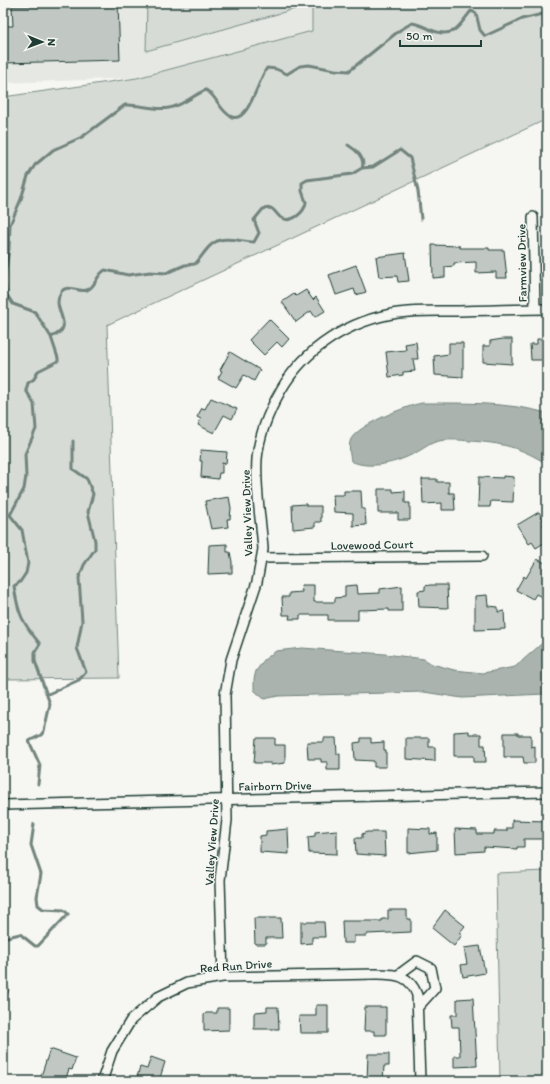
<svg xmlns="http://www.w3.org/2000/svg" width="550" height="1084" font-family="Itim,sans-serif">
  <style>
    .built { fill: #e6e8e4 }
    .green { fill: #d6dbd6; stroke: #7a8c85 }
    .water { fill: #aab3ae; stroke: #72847d }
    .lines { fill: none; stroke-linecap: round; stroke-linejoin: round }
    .stream { stroke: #72847d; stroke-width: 3 }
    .building { fill: #c1c8c3; stroke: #1f3d34 }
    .street-casing { stroke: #1f3d34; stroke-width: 12 }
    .street { stroke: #f6f6f2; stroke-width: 9 }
    .labels { text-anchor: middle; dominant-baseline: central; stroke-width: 3; stroke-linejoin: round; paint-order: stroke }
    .street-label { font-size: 12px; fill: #1f3d34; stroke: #f6f6f2 }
  </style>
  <rect width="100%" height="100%" fill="#f6f6f2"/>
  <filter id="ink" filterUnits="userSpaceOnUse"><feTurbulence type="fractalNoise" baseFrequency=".025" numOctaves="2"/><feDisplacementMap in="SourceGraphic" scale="8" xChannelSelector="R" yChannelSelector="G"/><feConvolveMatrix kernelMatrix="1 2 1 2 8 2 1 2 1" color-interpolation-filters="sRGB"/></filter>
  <g filter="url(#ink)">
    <path class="built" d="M 3,3 L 312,3 L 313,31 L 137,78 L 3,83 Z"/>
    <path class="green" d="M 147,3 L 295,3 L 295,9 L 146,51 Z
      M 312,3 L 391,3 L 392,6 L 399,3 L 547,3 L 547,119 L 107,325 L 119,678 L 3,679 L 3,97 L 137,78 L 312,31 Z
      M 547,871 L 547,1081 L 500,1081 L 496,873 Z"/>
    <path class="water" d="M 422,403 C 464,403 506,402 547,413 L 547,464 C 520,447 502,443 470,441 C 460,440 449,439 439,441 C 431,442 422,450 415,453 C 397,463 369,470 351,461 C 350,455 348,445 351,439 C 360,424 406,406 422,403 Z
      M 547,639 L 547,693 L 544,694 L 462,698 L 424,692 L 278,696 L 264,699 L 254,690 L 254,679 L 256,671 L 264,660 L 276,651 L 302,648 L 385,654 L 424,659 L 432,664 L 454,670 L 483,673 L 515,667 Z"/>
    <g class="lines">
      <path class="stream" d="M 544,3 L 547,6
        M 348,145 C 356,150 366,158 362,168
        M 51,337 C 79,327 49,310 61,292 C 67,283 78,293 87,290 C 96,287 96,275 105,270 L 128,275 L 150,272 L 166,273 L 185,265 L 195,264 C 201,258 205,250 211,245 C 223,234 240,242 254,242 L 259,233 L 254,220 L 263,209 L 271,208 C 275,210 277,215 280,217 C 291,225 305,212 306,202 L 302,191 L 302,183 L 307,180 L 352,174 L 362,168 L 373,167 L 400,150 L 410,158 L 418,191 L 421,219
        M 48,694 L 79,680 L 86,672 L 77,648 L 82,621 L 79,578 L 84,565 L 95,549 L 95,541 L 88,512 L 93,494 L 87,479 L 73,469 L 73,441
        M 38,784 L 40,765 L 29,741 L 41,735 L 44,731 L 50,704 L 35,661 L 35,652 L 40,644 C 22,622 18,614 14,586 L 20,582 L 26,573 L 28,563 L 22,530 L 10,515 L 24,489 L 26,476 L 25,454 L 36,429 L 34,404 L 26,390 L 28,383 L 34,379 L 38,371 L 58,361 L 58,358 L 51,337 L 35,312 L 13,304 L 7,295 L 4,281 L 9,249 L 10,225 L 21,199 L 28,176 L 35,165 L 53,150 L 82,137 L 125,105 C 140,104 154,111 169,108 C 183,106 193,95 206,90 C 217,96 220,112 232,117 C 249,123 259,77 267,68 L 276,69 L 287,74 L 300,66 L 309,65 L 335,70 L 349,71 L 400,30 L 412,23 C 419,24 425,27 431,30 C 454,39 458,27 471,11 L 476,13 L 480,30 L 485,36 L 522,19 L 547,13
        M 3,938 L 20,934 L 35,946 L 38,946 L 68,914 L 64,910 L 43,909 L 38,905 L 37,897 L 41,874 L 31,845 L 34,824
        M 3,983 C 7,986 9,988 7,993 L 3,996"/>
    </g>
    <path class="building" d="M 31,3 L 118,3 L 120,60 L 3,63 L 3,26 L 13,26 L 12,6 L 31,6 Z
      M 432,245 L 460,246 L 460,248 L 489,248 L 489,250 L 504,250 L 507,278 L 496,278 L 496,272 L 476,273 L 476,262 L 454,263 L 454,266 L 445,267 L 445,277 L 433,278 Z
      M 405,253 L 409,281 L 398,282 L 397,276 L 379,277 L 376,257 Z
      M 356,265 L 366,292 L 356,295 L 354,289 L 336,295 L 329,275 Z
      M 306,290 L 313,300 L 316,297 L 325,311 L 315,317 L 311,311 L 296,322 L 282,302 L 294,294 L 296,296 Z
      M 269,319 L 289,339 L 282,347 L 277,342 L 264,355 L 249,340 Z
      M 503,339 L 512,339 L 512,364 L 483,362 L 483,346 L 490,346 L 490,341 Z
      M 537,339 L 547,339 L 547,360 L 531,360 L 530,344 L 537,344 Z
      M 416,342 L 418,359 L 413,359 L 415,371 L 403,372 L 403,375 L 389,377 L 386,352 L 406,350 L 405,344 Z
      M 449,343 L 463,343 L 463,377 L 435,375 L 434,356 L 449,354 Z
      M 230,352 L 260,370 L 254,381 L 244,375 L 236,388 L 218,378 L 222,371 L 220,370 Z
      M 211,398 L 237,409 L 232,419 L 224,415 L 214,433 L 198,425 L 201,419 L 197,417 L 202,408 L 205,409 Z
      M 201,450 L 227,452 L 226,464 L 222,463 L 222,473 L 219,473 L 218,479 L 201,477 L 202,461 L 200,461 Z
      M 503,476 L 514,477 L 513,502 L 491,501 L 490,507 L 478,507 L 479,477 L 503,478 Z
      M 422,479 L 437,479 L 437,482 L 449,482 L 449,493 L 454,493 L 455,510 L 442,510 L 442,503 L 423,504 Z
      M 378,489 L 393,489 L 393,492 L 405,491 L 405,503 L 410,503 L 410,520 L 398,520 L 398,513 L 378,513 Z
      M 344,491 L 361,491 L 362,509 L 365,509 L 366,525 L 353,526 L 353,513 L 334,512 L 333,495 L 344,495 Z
      M 229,497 L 231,508 L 230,519 L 227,519 L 228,527 L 211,529 L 205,501 Z
      M 306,504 L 306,506 L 321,506 L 321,522 L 315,522 L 315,527 L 293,529 L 292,505 Z
      M 539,512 L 545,523 L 543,524 L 547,530 L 547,541 L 536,548 L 532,542 L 529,544 L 517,525 Z
      M 227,544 L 227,552 L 230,552 L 232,562 L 232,573 L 208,574 L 209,545 Z
      M 537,559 L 547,564 L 547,600 L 536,594 L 533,599 L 516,590 L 524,576 L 526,578 Z
      M 301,585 L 314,585 L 314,602 L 335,602 L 335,598 L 345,597 L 345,586 L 357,585 L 358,594 L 380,593 L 380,589 L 402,586 L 402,611 L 389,611 L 389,609 L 358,610 L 358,620 L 328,620 L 328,615 L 300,615 L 300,619 L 289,619 L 290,615 L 283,615 L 282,597 L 289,597 L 289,593 L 302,592 Z
      M 430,585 L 447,585 L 448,608 L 419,607 L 418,591 L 425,590 L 425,586 Z
      M 487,595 L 488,606 L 498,607 L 498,612 L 504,611 L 505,629 L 475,630 L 475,596 Z
      M 469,731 L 469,734 L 481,734 L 481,745 L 485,745 L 486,762 L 474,762 L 474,756 L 454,756 L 454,732 Z
      M 504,733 L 518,733 L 518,735 L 531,735 L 531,747 L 535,746 L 535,763 L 524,763 L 523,757 L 504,757 Z
      M 256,738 L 275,738 L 275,745 L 285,745 L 285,763 L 270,765 L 271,763 L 254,763 Z
      M 324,738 L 336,738 L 337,754 L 340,754 L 340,770 L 327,770 L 327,762 L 321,762 L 321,759 L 308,759 L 307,742 L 324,742 Z
      M 361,738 L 371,738 L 371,743 L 384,742 L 384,750 L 386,750 L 386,767 L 374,767 L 374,761 L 355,760 L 354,743 L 361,742 Z
      M 406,738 L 429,738 L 429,747 L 435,747 L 435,761 L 406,759 Z
      M 512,820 L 547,821 L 547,839 L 524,839 L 524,847 L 517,847 L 517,849 L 484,847 L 484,851 L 456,853 L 455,829 L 477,830 L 477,834 L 494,834 L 494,831 L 507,831 L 507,828 L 512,828 Z
      M 408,828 L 430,829 L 430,834 L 437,833 L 437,850 L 408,853 Z
      M 288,829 L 289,854 L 260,852 L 260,836 L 266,835 L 266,831 Z
      M 337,830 L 337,854 L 309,853 L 308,837 L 315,836 L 315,832 Z
      M 367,832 L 384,832 L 385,856 L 356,854 L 355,838 L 362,838 L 362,834 Z
      M 388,910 L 407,910 L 407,919 L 411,919 L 411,932 L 367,934 L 367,936 L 354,936 L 354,943 L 343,943 L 342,921 L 382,921 L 382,919 L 388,919 Z
      M 445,910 L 465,926 L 459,933 L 462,935 L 454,946 L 432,928 Z
      M 254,918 L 281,918 L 282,938 L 266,938 L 266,944 L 255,944 Z
      M 301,922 L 324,922 L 325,937 L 312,937 L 312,943 L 301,944 Z
      M 480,946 L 485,973 L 463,977 L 461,965 L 467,964 L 464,948 Z
      M 473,998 L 477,1066 L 454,1067 L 454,1056 L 460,1056 L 459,1027 L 452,1027 L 451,1015 L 457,1015 L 457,999 Z
      M 316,1005 L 328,1005 L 328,1033 L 300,1033 L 299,1016 L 316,1016 Z
      M 267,1007 L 278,1007 L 279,1029 L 254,1029 L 254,1014 L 255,1012 L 267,1011 Z
      M 365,1007 L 386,1007 L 386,1035 L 374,1035 L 374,1031 L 364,1031 Z
      M 217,1008 L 229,1008 L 229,1030 L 204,1031 L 204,1015 L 206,1013 L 217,1013 Z
      M 50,1049 L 76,1058 L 72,1070 L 69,1069 L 65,1081 L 54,1081 L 41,1076 Z
      M 368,1054 L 389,1054 L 389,1066 L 384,1066 L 383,1081 L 367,1081 Z
      M 151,1057 L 165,1062 L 159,1081 L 148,1081 L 137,1077 L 140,1067 L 147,1069 Z"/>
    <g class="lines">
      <defs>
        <path id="street" d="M 533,217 L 535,309
          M 262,558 L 482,556
          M 3,805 L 547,792
          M 398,975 L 417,961 L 431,968 L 435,988 L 418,1007
          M 223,977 L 220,880 L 227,820 L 225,695 L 231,660 L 257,582 L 263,549 C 261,519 255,489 257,459 C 259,434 269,411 281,390 C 305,348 350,320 398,313 C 418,310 439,311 459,311 C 488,310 518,309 547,309
          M 102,1081 L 112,1051 L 131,1020 L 158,997 L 187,983 L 223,977 L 377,974 C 396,974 410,975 417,995 L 420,1081"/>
      </defs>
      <use href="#street" class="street-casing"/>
      <use href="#street" class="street"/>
    </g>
  </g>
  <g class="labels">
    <g class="street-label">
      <text transform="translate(522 263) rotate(-91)">Farmview Drive</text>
      <text transform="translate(247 513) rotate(-92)">Valley View Drive</text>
      <text transform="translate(372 545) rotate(-1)">Lovewood Court</text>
      <text transform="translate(275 786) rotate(-1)">Fairborn Drive</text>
      <text transform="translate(212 842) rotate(-86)">Valley View Drive</text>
      <text transform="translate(236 966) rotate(-4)">Red Run Drive</text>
    </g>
  </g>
  <rect width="550" height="1084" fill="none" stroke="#f6f6f2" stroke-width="16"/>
  <rect x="8" y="8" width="534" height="1068" fill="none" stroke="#1f3d34" stroke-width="1.5" filter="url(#ink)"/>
  <g transform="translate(42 42) rotate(91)" stroke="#f6f6f2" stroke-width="3" paint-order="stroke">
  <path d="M0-3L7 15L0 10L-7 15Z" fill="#1f3d34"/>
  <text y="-6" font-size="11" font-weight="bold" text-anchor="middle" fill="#1f3d34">N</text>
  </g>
  <path d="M400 40v6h81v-6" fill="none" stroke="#1f3d34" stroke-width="2"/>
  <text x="406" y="40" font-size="12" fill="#1f3d34" stroke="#f6f6f2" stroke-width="3" paint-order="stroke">50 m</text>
</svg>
